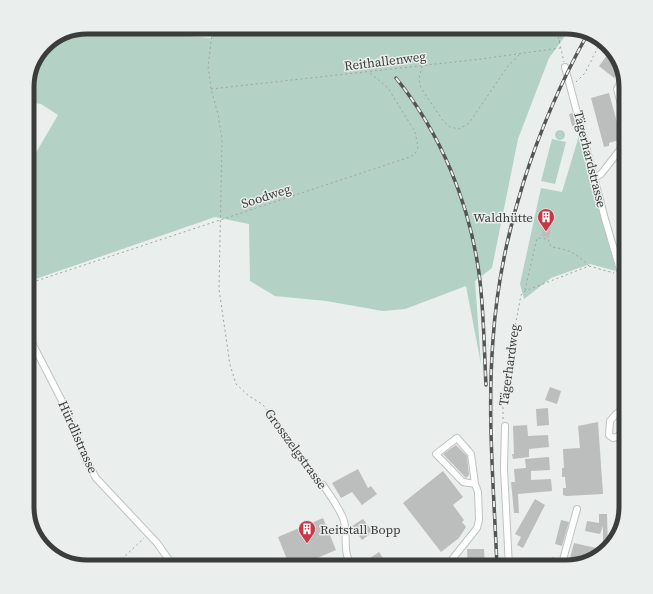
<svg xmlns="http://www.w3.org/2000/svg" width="653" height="594" font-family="'Source Serif 4',serif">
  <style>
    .green { fill: #b4d1c6 }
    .building { fill: #bbbebd }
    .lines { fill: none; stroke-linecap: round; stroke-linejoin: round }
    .minor-casing { stroke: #bec2c0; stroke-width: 8 }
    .path { stroke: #9fa2a1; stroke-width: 1; stroke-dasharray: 2 3; stroke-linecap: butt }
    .minor { stroke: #fff; stroke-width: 6 }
    .rail-casing { stroke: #545555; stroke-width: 3.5 }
    .rail { stroke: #eaeeec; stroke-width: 2; stroke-dasharray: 6; stroke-linecap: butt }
    .labels { text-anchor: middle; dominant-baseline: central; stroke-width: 3; stroke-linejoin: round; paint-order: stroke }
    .street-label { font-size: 13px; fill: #3b3c3c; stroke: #eaeeec }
    .poi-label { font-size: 13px; fill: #3b3c3c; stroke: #eaeeec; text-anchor: end }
    .rim { fill: none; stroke: #3b3c3c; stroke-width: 5 }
  </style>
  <rect width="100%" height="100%" fill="#eaeeec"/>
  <path class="green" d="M 87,27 L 177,27 L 176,35 L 212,38 L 213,27 L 571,28 L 549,58 L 518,139 L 492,268 L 475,281 L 481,364 L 466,286 L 405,309 L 383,311 L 326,301 L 275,296 L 250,281 L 249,224 L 215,217 L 27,282 L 27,168 L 58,115 L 41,104 L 27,102 L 27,82 L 47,42 Z
    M 581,129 L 616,271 L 590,264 L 551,278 L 524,299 L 520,284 L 541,188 L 562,192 Z
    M555 135a5 5 0 1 1 10 0a5 5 0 1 1-10 0Z
    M 552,139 L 566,142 L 555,184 L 541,181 Z"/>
  <path class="building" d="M 611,50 L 620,70 L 614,78 L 599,66 Z
    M 609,93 L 620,133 L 617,134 L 619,140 L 609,143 L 609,146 L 604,147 L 591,98 Z
    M 573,113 L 576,125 L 572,126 L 569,114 Z
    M 543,226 L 551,228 L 549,238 L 541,236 Z
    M 550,387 L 561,391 L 557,404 L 545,400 Z
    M 548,408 L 549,425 L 537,426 L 536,409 Z
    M 598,422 L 603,494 L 566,496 L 563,495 L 563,488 L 566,488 L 565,477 L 562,477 L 562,468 L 564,468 L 563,449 L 580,448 L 578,426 Z
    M 527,425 L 528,436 L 548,435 L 549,447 L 529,449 L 529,457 L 513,459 L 512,454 L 514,454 L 513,426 Z
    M 456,445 L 467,456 L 469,475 L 466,478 L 443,454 Z
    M 549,457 L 550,470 L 531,471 L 531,480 L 551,479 L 552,491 L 518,494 L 519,513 L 514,513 L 511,482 L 515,482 L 514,469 L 526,468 L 525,459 Z
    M 358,469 L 368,488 L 371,486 L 377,494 L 362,505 L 352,492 L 341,498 L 332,483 Z
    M 443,471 L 463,497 L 453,505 L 464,520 L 462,522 L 466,527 L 459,538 L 441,552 L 403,503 Z
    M 535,499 L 545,505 L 523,548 L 517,545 L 521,537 L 515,534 Z
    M 599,514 L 607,514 L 608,550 L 603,552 L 603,526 L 600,534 L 585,531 L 587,521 L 599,523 Z
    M 323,518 L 336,550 L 296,567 L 290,567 L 278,537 Z
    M 363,519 L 373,532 L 362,540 L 352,526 Z
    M 561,520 L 569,522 L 562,546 L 555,544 Z
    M 574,543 L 596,548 L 594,556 L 580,562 L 570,558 Z
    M 467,549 L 484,549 L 485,567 L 468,567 Z
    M 379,552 L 389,567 L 367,567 L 364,562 Z
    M 552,557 L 558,559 L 555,566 L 542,566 L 544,558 L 551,560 Z"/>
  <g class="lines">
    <defs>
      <path id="minor" d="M 565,67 L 605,219 L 626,290
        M 623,77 L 617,89 L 626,124
        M 595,178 L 601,174 L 626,142
        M 27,333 L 62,401 L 86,460 L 96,478 L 157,543 L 174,567
        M 623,412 C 625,421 625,437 613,438 L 609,435 L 610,421 L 616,414 L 626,408
        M 505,426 L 504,469 L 509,567
        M 323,485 C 330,496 340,508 344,521 C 348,538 342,552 352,567
        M 446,567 L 477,528 L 479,520 L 478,492 L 475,484 L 471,454 L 457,438 L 436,454 L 463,482 L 475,484
        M 561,567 L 577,509"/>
    </defs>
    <use href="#minor" class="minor-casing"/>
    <path class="path" d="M 213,27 L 208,66 L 211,89 L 218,114 L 222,139 L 219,289 L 230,365 L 236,384 L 249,396 L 262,404 L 273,416 L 319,480
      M 556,27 L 564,62
      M 559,42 L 564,27
      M 422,66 L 419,79 L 421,88 L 444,122 L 450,127 L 459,129 L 469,123 L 508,66 L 520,54
      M 576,82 L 585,73 L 601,41
      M 211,89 L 481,59 L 560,48
      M 27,284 L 410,157 L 415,154 L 418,147 L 415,132 L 388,88 L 369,72
      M 525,290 L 537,238 L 548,239 L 551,247 C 568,249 576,253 589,266
      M 503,419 L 503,400 L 507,369 L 521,295 L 525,291 L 589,266 L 614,273
      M 109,567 L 122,559 L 144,538"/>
    <use href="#minor" class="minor"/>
    <defs>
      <path id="rail" d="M 396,78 C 441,134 469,202 479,273 C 484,310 484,348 486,385
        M 497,567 C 494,491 487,415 493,340 C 500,234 536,127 587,35"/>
    </defs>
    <use href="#rail" class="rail-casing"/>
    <use href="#rail" class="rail"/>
  </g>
  <defs>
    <symbol id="building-pin" viewBox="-11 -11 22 30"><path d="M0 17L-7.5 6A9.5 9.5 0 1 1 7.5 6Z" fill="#c73745" stroke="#eaeeec"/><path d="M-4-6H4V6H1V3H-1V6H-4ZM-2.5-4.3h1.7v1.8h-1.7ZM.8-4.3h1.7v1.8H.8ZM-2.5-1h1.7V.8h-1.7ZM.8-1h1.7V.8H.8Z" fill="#fff"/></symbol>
  </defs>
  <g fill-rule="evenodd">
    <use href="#building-pin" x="536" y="207" width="20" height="27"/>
    <use href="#building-pin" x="297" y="519" width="20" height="27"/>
  </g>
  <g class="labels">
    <g class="street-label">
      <text transform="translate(385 61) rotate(-7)">Reithallenweg</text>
      <text transform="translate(590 159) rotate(76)">Tägerhardstrasse</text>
      <text transform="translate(266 196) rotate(-18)">Soodweg</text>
      <text transform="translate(509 365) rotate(-82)">Tägerhardweg</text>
      <text transform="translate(78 437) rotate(66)">Hürdlistrasse</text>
      <text transform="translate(296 449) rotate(54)">Grosszelgstrasse</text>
    </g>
    <g class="poi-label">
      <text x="533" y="217">Waldhütte</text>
      <text x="320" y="529" text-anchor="start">Reitstall Bopp</text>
    </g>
  </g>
  <path d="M0 0H653V594H0ZM87 34H566A53 53 0 0 1 619 87V507A53 53 0 0 1 566 560H87A53 53 0 0 1 34 507V87A53 53 0 0 1 87 34Z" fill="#eaeeec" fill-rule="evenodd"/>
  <path class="rim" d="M87 34H566A53 53 0 0 1 619 87V507A53 53 0 0 1 566 560H87A53 53 0 0 1 34 507V87A53 53 0 0 1 87 34Z"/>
</svg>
